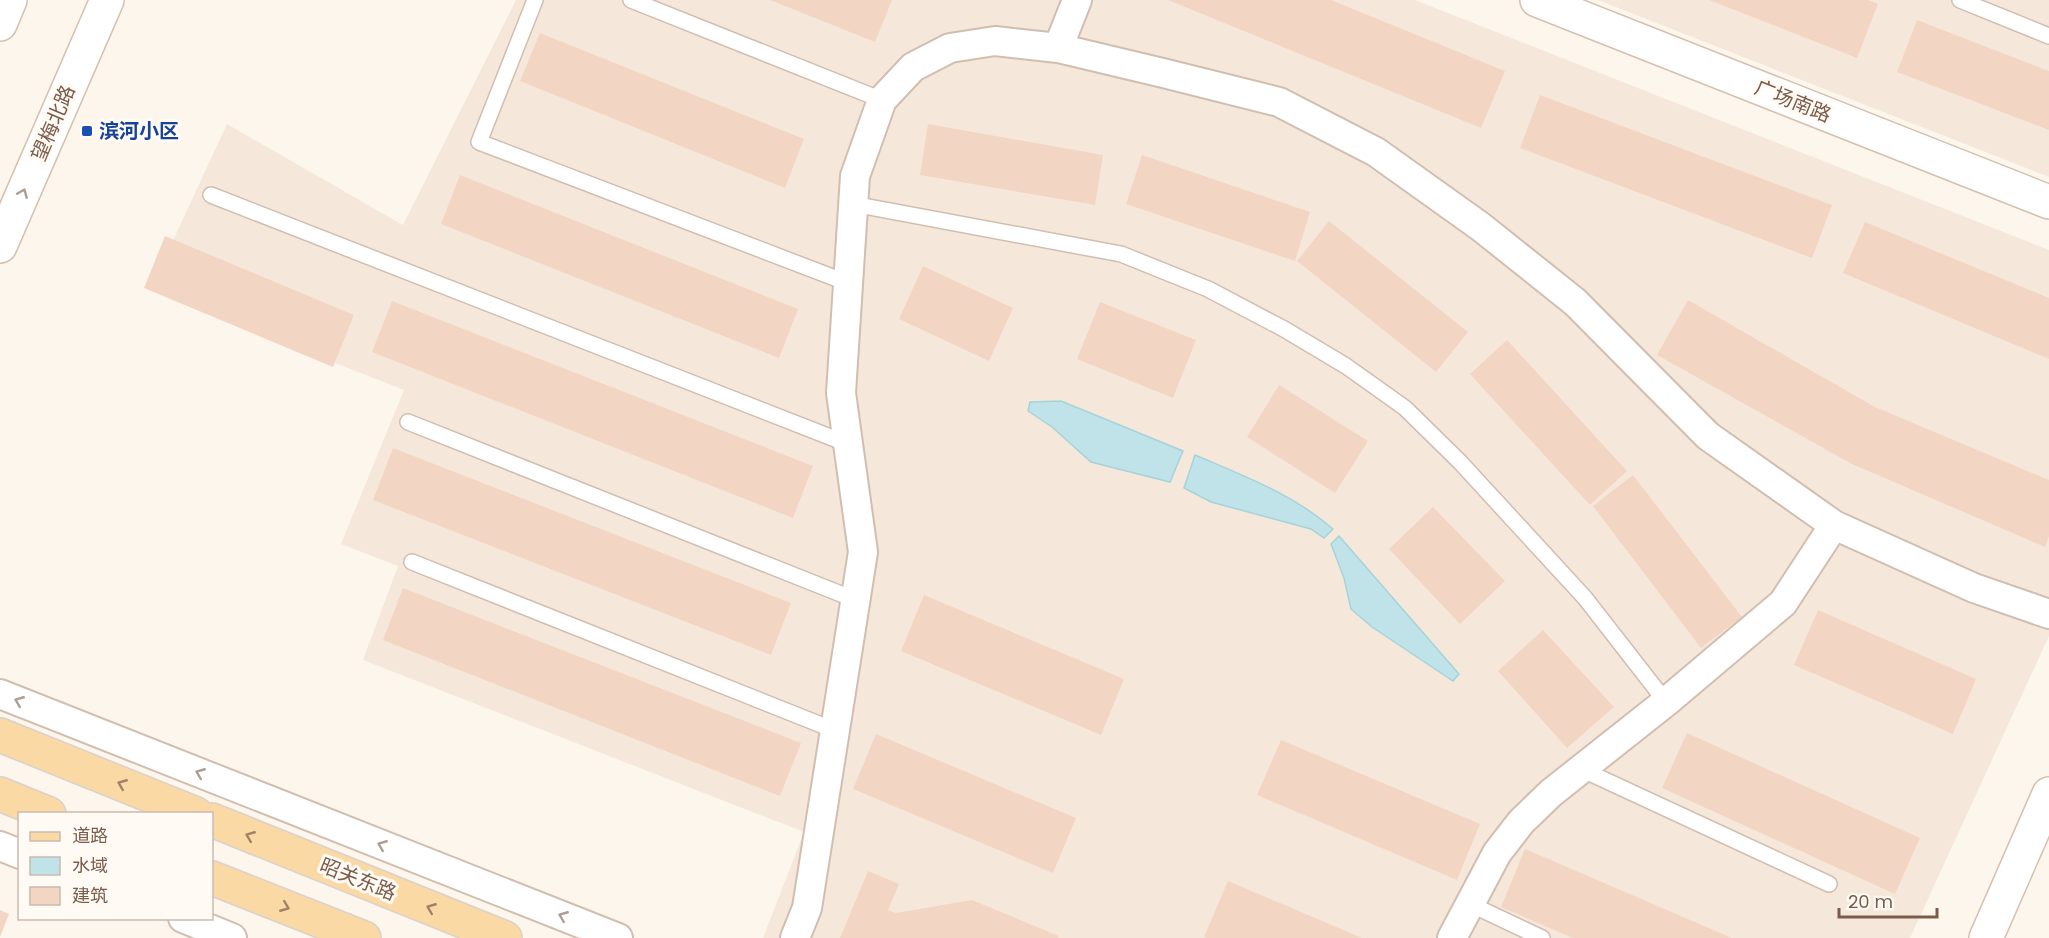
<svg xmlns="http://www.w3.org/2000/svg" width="2049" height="938" font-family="Poppins,'Noto Sans SC',sans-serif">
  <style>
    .residential { fill: #f5e8da }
    .water { fill: #bfe3e8; stroke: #a5d3da; stroke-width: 1.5 }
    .building { fill: #f3d5c3 }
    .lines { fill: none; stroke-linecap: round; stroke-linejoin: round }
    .lane-casing { stroke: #d1beb0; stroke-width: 18 }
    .street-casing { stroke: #d1beb0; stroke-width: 32 }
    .secondary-casing { stroke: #d6c0b0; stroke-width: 36 }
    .primary-casing { stroke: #dad1cd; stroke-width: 36 }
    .lane { stroke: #fff; stroke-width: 15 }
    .street { stroke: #fff; stroke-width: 28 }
    .secondary { stroke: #fff; stroke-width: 33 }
    .primary { stroke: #fbd9a5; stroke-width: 33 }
    .oneway { stroke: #af9d94 }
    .oneway2 { stroke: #a18267 }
    .transit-dot { fill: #1a4fb4; stroke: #fffaf3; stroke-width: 2 }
    .labels { text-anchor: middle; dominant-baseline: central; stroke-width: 6; stroke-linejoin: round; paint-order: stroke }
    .street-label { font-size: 20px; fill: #7a5c4d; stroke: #fffaf3 }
    .transit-label { font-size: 20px; font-weight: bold; fill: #164399; stroke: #fffaf3; text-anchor: start }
  </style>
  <rect width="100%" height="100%" fill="#fdf6ec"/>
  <path class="residential" d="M 516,0 L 1415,0 L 2049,250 L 2049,636 L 1910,938 L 763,938 L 804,832 L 363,660 L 398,566 L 341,544 L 404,390 L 150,290 L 227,124 L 403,225 Z
    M 1598,0 L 2049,0 L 2049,177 Z"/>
  <path class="water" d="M 1061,401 L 1183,451 L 1170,482 L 1091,462 L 1052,427 L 1028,411 L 1030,402 Z
    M 1195,455 C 1244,476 1293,494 1333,529 L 1324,538 L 1311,529 L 1211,502 L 1184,488 Z
    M 1339,536 L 1459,674 L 1453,681 L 1372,627 L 1351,609 L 1344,578 L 1331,544 Z"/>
  <path class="building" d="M 770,0 L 892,0 L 875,42 Z
    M 1168,0 L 1331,0 L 1505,71 L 1481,128 Z
    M 1709,0 L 1868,0 L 1878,4 L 1857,58 Z
    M 1917,20 L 2049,71 L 2049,130 L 1897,72 Z
    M 540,33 L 804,139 L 785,188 L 520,81 Z
    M 1540,95 L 1832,205 L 1812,258 L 1520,148 Z
    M 928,124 L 1103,155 L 1095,205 L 920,175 Z
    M 1142,155 L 1310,212 L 1295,261 L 1126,204 Z
    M 460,175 L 798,309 L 779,358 L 441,224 Z
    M 1329,221 L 1468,332 L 1436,372 L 1297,261 Z
    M 1865,222 L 2049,298 L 2049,359 L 1843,273 Z
    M 165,236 L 354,315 L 333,367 L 144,288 Z
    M 923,266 L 1013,308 L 989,361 L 899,319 Z
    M 1688,300 L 1875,407 L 2049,480 L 2049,536 L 2045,547 L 1852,464 L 1657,355 Z
    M 392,301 L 813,466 L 793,518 L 372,352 Z
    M 1100,302 L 1196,340 L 1173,398 L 1077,359 Z
    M 1507,340 L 1627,471 L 1590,505 L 1470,374 Z
    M 1279,385 L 1368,441 L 1335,493 L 1247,437 Z
    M 393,448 L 791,603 L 771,655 L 373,500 Z
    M 1633,475 L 1742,617 L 1701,648 L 1593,506 Z
    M 1433,507 L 1505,581 L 1460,624 L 1389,549 Z
    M 403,588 L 801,743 L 780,796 L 383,640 Z
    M 924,595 L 1124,679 L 1101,735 L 901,651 Z
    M 1818,610 L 1976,679 L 1953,734 L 1794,665 Z
    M 1543,630 L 1614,707 L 1567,748 L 1498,671 Z
    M 1687,733 L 1920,838 L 1895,894 L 1662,788 Z
    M 876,734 L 1076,818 L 1053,873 L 853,789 Z
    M 1281,740 L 1480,824 L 1457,880 L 1257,795 Z
    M 1525,849 L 1732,938 L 1573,938 L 1501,907 Z
    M 868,871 L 899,884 L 888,910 L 896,913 L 972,900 L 1059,936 L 1058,938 L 840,938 Z
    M 1228,881 L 1362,938 L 1208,938 L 1204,937 Z
    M 0,910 L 9,914 L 0,937 Z"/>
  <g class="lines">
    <defs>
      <path id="lane" d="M 535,0 L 479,142 L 848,283
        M 631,0 L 882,100
        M 1960,0 L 2049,36
        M 211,195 L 848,444
        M 853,204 L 1121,254 L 1208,289 L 1284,329 L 1346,366 L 1405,408 L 1460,462 L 1585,598 L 1666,702
        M 408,422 L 856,600
        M 412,562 L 834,730
        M 1581,769 L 1829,884
        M 1470,904 L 1542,938"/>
      <path id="street" d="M 1058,48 L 1077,0
        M 0,694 L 618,938
        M 0,846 L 20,854
        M 183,918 L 232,938
        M 795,938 L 807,908 L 863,552 L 841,393 L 855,176 L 882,100 L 913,67 L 950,48 L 995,41 L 1058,48 L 1163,73 L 1279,102 L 1376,152 L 1481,227 L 1575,302 L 1708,436 L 1834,525 L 1974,588 L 2049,614
        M 1452,938 L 1497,853 L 1521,822 L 1551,793 L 1666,702 L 1783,603 L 1834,525"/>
      <path id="secondary" d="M 1537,0 L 2049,202
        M 0,24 L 10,0
        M 0,246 L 107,0
        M 1986,938 L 2049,794"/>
      <path id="primary" d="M 0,735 L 196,814
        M 0,794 L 49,814
        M 212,820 L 505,938
        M 212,878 L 364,938"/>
    </defs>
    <use href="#lane" class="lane-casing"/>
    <use href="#street" class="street-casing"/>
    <use href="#secondary" class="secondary-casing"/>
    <use href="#primary" class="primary-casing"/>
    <use href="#lane" class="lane"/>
    <use href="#street" class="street"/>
    <use href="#secondary" class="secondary"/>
    <use href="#primary" class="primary"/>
  </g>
  <defs><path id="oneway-chevron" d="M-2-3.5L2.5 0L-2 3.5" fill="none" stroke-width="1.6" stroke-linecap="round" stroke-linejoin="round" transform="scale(1.5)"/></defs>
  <g class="oneway">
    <use href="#oneway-chevron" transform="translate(23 193) rotate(-67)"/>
    <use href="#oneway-chevron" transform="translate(19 701) rotate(-158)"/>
    <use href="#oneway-chevron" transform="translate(200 773) rotate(-158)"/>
    <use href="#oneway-chevron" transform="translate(382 845) rotate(-158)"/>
    <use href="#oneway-chevron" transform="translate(563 916) rotate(-158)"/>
  </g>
  <g class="oneway2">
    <use href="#oneway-chevron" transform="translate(122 784) rotate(-158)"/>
    <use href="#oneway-chevron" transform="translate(250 836) rotate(-158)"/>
    <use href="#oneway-chevron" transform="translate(285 907) rotate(22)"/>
    <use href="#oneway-chevron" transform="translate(431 908) rotate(-158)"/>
  </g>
  <rect class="transit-dot" x="81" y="125" width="12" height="12" rx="3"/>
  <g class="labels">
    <g class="street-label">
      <text transform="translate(1793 101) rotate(22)">广场南路</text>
      <text transform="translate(53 123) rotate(-67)">望梅北路</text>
      <text transform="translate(358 879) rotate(22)">昭关东路</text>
    </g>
    <g class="transit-label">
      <text x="99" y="131">滨河小区</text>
    </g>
  </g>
  <rect x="18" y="812" width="195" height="108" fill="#fffaf3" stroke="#cabbb1" stroke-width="1.5"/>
  <rect x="30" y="832" width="30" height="9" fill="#fbd9a5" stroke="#cabbb1" stroke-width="1.5"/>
  <text x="72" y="842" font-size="18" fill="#7a5c4d">道路</text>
  <rect x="30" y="857" width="30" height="18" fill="#bfe3e8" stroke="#cabbb1" stroke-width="1.5"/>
  <text x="72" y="872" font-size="18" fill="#7a5c4d">水域</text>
  <rect x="30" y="887" width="30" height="18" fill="#f3d5c3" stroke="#cabbb1" stroke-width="1.5"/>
  <text x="72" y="902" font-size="18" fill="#7a5c4d">建筑</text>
  <path d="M1839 908v9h98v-9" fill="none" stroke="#7a5c4d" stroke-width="3"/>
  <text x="1848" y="908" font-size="18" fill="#7a5c4d" stroke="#fffaf3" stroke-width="4.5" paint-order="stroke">20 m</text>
</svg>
